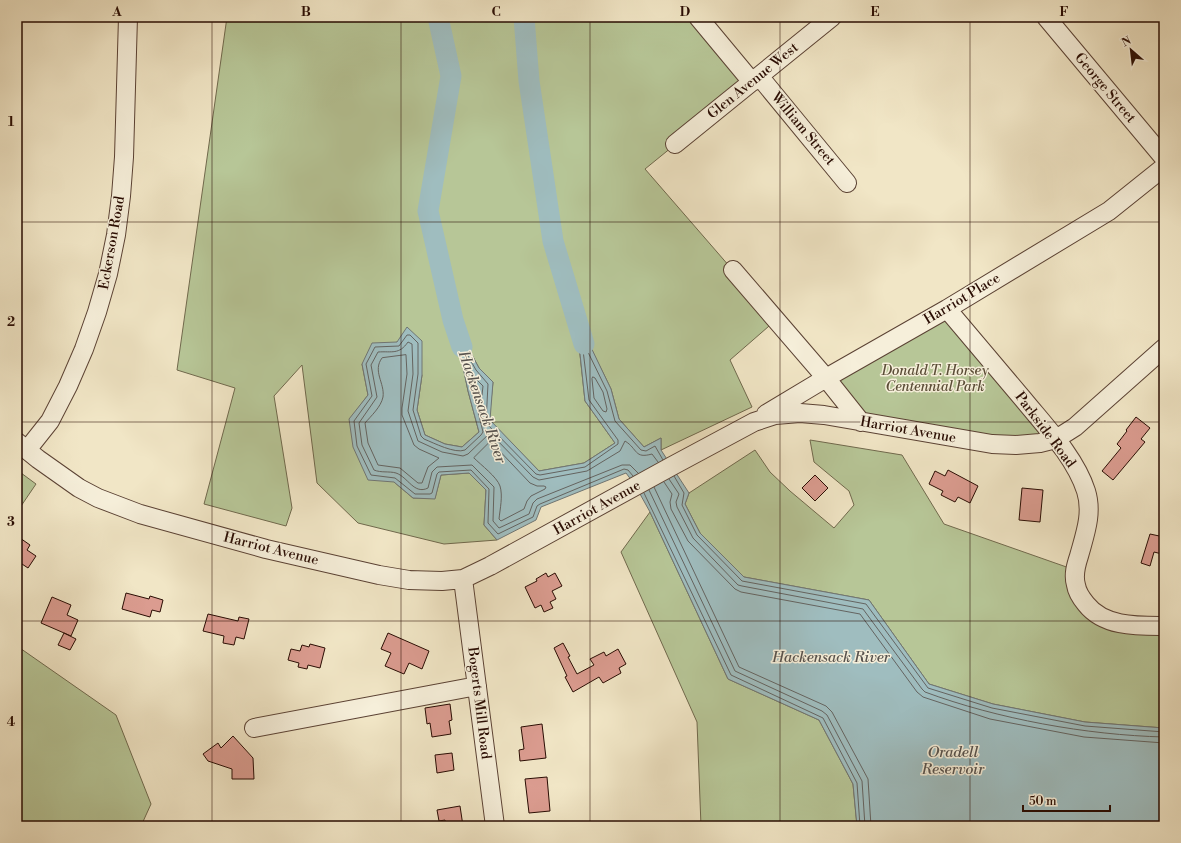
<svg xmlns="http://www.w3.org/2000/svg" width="1181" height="843" font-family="'Libre Bodoni',serif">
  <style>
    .green { fill: #b7c697; stroke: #70694d }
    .water { fill: #9fbdbf; stroke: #707674 }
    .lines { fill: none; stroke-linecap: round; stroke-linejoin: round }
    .shore { stroke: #646461; stroke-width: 1 }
    .river { stroke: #9fbdbf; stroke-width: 21 }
    .building { fill: #db9c90; stroke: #290c03 }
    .minor-casing { stroke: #5b4234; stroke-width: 20 }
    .minor { stroke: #f6efda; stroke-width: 18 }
    .grid { fill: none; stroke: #290c03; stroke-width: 1; stroke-opacity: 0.55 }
    .labels { text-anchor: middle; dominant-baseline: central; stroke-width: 3; stroke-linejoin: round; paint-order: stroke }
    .street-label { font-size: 14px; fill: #290c03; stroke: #f6efda }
    .park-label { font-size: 14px; font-style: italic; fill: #5b4d37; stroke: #f6efda }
    .water-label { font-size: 15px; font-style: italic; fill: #58534e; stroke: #f6efda }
    .neatline { fill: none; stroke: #290c03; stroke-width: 1.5 }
    .grid-label { font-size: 13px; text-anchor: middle; font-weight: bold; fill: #290c03 }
  </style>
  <rect width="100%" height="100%" fill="#f1e6c6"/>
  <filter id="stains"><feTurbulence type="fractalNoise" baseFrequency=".005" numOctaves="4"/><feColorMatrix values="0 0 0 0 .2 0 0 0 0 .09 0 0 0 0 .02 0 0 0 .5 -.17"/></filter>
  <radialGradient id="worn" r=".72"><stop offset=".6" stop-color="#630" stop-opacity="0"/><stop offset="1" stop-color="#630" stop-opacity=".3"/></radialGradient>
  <path class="green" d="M 227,17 L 698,17 L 752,82 L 645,169 L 776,320 L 730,360 L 752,407 L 661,450 L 661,438 L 644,447 L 619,419 L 611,389 L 576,318 L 585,401 L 615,443 L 584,463 L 539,471 L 489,420 L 493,382 L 479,368 L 454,321 L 468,391 L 479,432 L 462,447 L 445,444 L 425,435 L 417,410 L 422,375 L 397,342 L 362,364 L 368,395 L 350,419 L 394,482 L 413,498 L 435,498 L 441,475 L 469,473 L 486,490 L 484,525 L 497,540 L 444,544 L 358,523 L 317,483 L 302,365 L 274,396 L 292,508 L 286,526 L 204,504 L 235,388 L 177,370 Z
    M 947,309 L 1056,439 L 1040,443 L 861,422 L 826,378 Z
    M 810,440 L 902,455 L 944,524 L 1075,570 L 1093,612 L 1164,626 L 1164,728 L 1085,722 L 993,704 L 929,684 L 869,600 L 744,577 L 700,533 L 685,504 L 689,493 L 755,450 L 770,472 L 790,491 L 834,528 L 854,505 L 849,491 L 814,462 Z
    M 17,470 L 36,484 L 17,512 Z
    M 650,512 L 728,679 L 819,720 L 853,784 L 857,826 L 701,826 L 697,722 L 621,552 Z
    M 17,646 L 116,715 L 151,804 L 141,826 L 17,826 Z"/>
  <path class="water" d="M 576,316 L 611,389 L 619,419 L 644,447 L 661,438 L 661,450 L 689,493 L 685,504 L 700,533 L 744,577 L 869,600 L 929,684 L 993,704 L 1085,722 L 1164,728 L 1164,826 L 857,826 L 853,784 L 819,720 L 728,679 L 650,512 L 635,485 L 626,473 L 541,507 L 536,520 L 497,540 L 484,525 L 486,490 L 469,473 L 441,475 L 435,499 L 413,498 L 394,482 L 368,480 L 353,447 L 349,419 L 368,395 L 362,364 L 372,343 L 397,342 L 407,327 L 422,341 L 422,375 L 417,410 L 425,435 L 445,444 L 462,447 L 479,432 L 468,391 L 453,320 L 479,368 L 493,382 L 490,420 L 539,471 L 584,463 L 615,443 L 585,401 Z"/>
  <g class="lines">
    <path class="shore" d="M 406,355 L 407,374 L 402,408 L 402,415 L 414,445 L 419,449 L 439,458 L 428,467 L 422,483 L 418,483 L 400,468 L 378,465 L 368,443 L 365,423 C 371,416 381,407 383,397 C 385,383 372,371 382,358 Z
      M 593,377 L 595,378 L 603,392 L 607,409 L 606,412 L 603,411 L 594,398 L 592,379 Z
      M 477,380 L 483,386 L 482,395 L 481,397 L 479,396 L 475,382 Z
      M 489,443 L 493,444 L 530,483 L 537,486 L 544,486 L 546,487 L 545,489 L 531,496 L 527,501 L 524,509 L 501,521 L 499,519 C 500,509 503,496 500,486 C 497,477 481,465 474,458 Z
      M 638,473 L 630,465 L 622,465 L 537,499 L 533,503 L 529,514 L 499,528 L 493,521 L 494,487 L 472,465 L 437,467 L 432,472 L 428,488 C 414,495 408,477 396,473 C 389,471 381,473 374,470 L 362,445 L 359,423 L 377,397 L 371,365 L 378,352 C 392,351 399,355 408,342 L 412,344 L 413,374 L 408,411 L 418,441 L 442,452 L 463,456 L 468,454 L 490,433 L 533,477 L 539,480 L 587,471 L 620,451 L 625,441 C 638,449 634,459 652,454 L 658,462
      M 633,476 L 628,470 L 624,469 L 540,504 L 537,506 L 533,517 L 498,534 L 488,523 L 489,489 L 471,470 L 439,472 L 437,474 L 432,493 L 430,494 L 415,494 L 395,478 L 371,475 L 357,446 L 354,421 L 372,396 L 366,364 L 375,347 L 399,346 L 407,335 L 410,335 L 418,343 L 418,374 L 413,410 L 421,436 L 424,439 C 434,443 455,454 465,450 L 481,435 L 483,432 L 465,358 L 466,356 L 468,356 L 476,370 L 488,384 L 486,423 L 536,474 L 540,475 L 585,467 L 618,444 L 618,440 L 589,400 L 583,350 L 586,348 L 607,391 L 615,421 L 641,450 L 646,451 L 655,446 L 663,460
      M 674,476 L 684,493 L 682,505 L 697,535 L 742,581 L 866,604 L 928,688 L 992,708 L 1085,726 L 1164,732
      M 669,479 L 679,494 L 676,502 L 677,507 L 693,538 L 738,585 L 742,586 L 863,609 L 922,689 L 925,692 C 998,719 1086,735 1164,737
      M 664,482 L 672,494 L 670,502 L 671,509 L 688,541 L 735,589 L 741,592 L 860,614 L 917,692 L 923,697 L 990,719 L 1084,737 L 1164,743
      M 654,487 L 739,667 L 826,706 L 832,712 L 868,779 L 871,826
      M 649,490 L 735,671 L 822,711 L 827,715 L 862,781 L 865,826
      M 644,493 L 731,675 L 823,718 L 857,783 L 860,826"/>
    <path class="river" d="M 438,17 L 451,76 L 428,211 L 453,320 L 462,347
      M 524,17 L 529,81 L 553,241 L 584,344"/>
  </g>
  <path class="building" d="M 1136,417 L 1150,428 L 1141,439 L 1145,442 L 1113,480 L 1102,471 L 1121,448 L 1117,444 L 1127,431 L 1126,430 Z
    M 948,470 L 978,486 L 970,503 L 958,497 L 955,502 L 941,495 L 943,491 L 929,484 L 935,471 L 945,476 Z
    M 815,475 L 828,488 L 815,501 L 802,488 Z
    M 1022,488 L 1043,490 L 1040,522 L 1019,520 Z
    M 1150,534 L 1164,537 L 1164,546 L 1162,554 L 1154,552 L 1150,566 L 1141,563 Z
    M 20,538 L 30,545 L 27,550 L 36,556 L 28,568 L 19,562 L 17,565 L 17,543 Z
    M 546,573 L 548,577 L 555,573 L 562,586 L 552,591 L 556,599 L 550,602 L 553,608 L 544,612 L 541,605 L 535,608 L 525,587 L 537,581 L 536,579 Z
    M 126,593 L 149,599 L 150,596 L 163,600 L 160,612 L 152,610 L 150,617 L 122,609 Z
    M 52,597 L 71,605 L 67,615 L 78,620 L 71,636 L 41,623 Z
    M 208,614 L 238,621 L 239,617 L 249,619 L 244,639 L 236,637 L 234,645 L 223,643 L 224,636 L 203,631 Z
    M 64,633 L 76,639 L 70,650 L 58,645 Z
    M 388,633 L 429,651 L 422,669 L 409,663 L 404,674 L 385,666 L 391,653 L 381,649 Z
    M 563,643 L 570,656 L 568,657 L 577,674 L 594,665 L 590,659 L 604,652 L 606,656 L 618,649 L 626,664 L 619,668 L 621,673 L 603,683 L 599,677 L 573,692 L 565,677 L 567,676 L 554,648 Z
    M 310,644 L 325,648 L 320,668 L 308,665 L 307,669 L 298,667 L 299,663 L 288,660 L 291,649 L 300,651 L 302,645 L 309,647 Z
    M 450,704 L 452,720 L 449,721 L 451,734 L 432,737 L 430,723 L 427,724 L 425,708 Z
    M 542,724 L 546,758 L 520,761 L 519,750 L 524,749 L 521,727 Z
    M 233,736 L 253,758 L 254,779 L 232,779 L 232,769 L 208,761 L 203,754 L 218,743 L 221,748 Z
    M 452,753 L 454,770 L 437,773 L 435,755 Z
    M 547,777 L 550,811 L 529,813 L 525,779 Z
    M 460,806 L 463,826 L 446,826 L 445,820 L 439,821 L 437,810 Z"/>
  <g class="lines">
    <defs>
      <path id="minor" d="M 698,17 L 752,82
        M 1046,17 L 1164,158
        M 759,76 L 847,183
        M 675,144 L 832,17
        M 733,270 L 826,378 L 861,422
        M 947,309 C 972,339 998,369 1023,399 C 1045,426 1075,457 1086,491 C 1093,513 1085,534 1079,556 C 1076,565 1073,575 1076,585 C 1077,592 1081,598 1086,604 C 1104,627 1137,626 1164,626
        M 766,414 L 826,378 L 947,309 L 1109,211 L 1164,167
        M 17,442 L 38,459 L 79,488 L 98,498 L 140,514 L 266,549 L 379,575 L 409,580 L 442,581 L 463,579 L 490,566 L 672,466 L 754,422 L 775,415 L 800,413 L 824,415 L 992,444 L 1016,445 L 1040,443 L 1056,439 L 1075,427 L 1164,348
        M 27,450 L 50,421 L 68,386 L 84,349 L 97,312 L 108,274 L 116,235 L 121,196 L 124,157 L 128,17
        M 463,579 L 495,826
        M 254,728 L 477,686"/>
    </defs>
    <use href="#minor" class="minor-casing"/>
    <use href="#minor" class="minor"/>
  </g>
  <path class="grid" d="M 212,17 L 212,826M 401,17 L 401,826M 590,17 L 590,826M 780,17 L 780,826M 970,17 L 970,826M 17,222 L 1164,222M 17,422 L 1164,422M 17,621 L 1164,621"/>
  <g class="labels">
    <g class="street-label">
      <text transform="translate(753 81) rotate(-39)">Glen Avenue West</text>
      <text transform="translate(1105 88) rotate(50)">George Street</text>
      <text transform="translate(803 129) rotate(50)">William Street</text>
      <text transform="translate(112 243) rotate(-80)">Eckerson Road</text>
      <text transform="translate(962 299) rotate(-31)">Harriot Place</text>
      <text transform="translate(908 430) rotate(10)">Harriot Avenue</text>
      <text transform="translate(1045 430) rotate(53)">Parkside Road</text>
      <text transform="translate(597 508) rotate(-29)">Harriot Avenue</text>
      <text transform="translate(271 549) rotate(14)">Harriot Avenue</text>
      <text transform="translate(479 703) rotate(83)">Bogerts Mill Road</text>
    </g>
    <g class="park-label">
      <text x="935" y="371">Donald T. Horsey<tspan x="935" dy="16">Centennial Park</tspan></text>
    </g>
    <g class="water-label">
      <text transform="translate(482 407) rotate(71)">Hackensack River</text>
      <text x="831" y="657">Hackensack River</text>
      <text x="953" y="752">Oradell<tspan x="953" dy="17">Reservoir</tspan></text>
    </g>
  </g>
  <rect width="1181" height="843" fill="none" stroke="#f1e6c6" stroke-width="44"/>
  <g transform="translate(1131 50) rotate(332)" stroke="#f6efda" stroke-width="3" paint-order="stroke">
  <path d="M0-3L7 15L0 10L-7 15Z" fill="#290c03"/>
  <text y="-6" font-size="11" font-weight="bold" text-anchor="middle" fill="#290c03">N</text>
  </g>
  <path d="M1023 805v6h87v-6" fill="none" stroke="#290c03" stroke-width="2"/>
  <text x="1029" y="805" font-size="12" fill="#290c03" stroke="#f6efda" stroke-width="3" paint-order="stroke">50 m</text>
  <rect x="22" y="22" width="1137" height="799" class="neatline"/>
  <g class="grid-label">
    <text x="117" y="16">A</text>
    <text x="306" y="16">B</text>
    <text x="496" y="16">C</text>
    <text x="685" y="16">D</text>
    <text x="875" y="16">E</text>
    <text x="1064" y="16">F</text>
    <text x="11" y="126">1</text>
    <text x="11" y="326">2</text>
    <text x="11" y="526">3</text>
    <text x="11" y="726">4</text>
  </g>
  <rect width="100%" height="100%" filter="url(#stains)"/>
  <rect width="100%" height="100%" fill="url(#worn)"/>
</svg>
